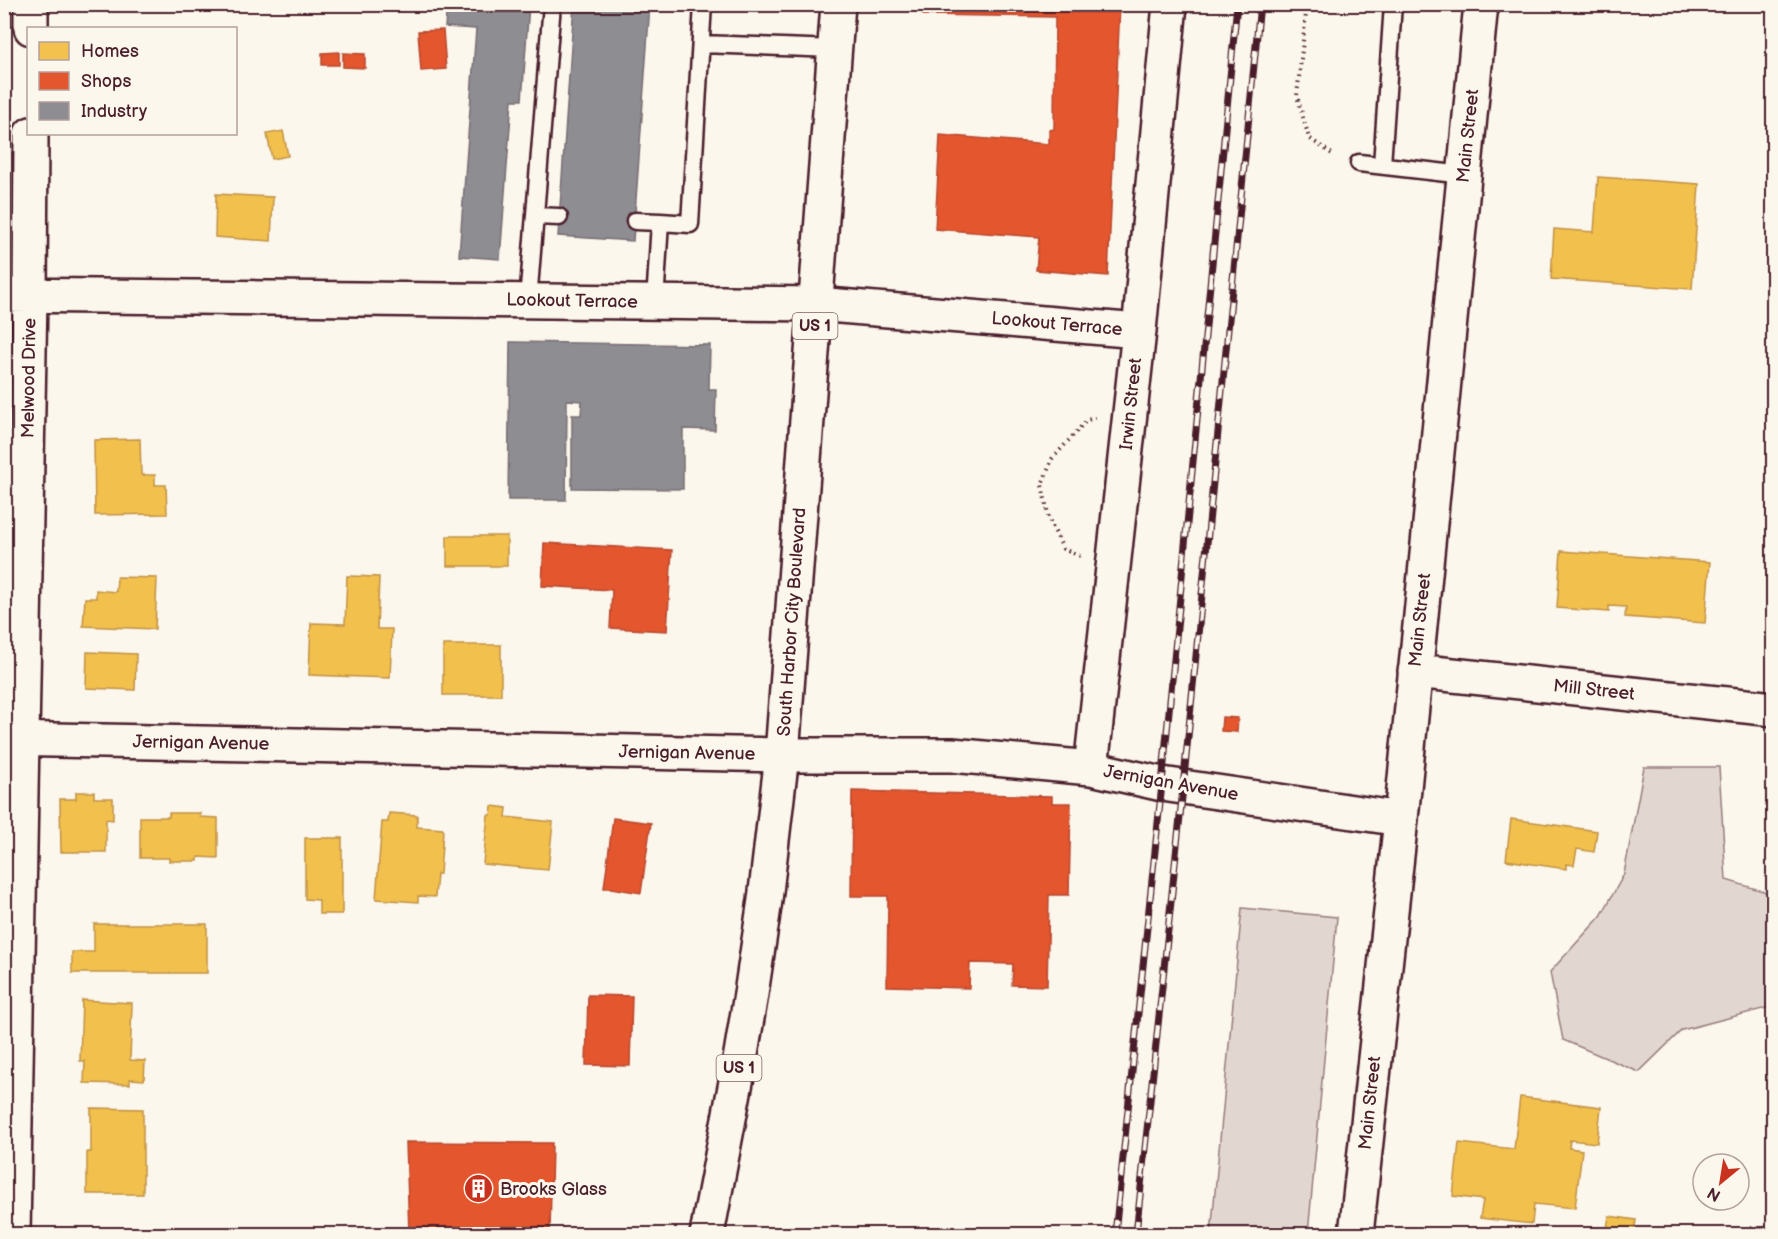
<svg xmlns="http://www.w3.org/2000/svg" width="1778" height="1239" font-family="'Balsamiq Sans',sans-serif">
  <style>
    .green { fill: #e2d7d0; stroke: #967b7e; stroke-width: 1.5 }
    .homes { fill: #f2c14e; stroke: #c09044; stroke-width: 1.5 }
    .shops { fill: #e4572e; stroke: #b6462d; stroke-width: 1.5 }
    .industry { fill: #8d8d92; stroke: #796c73; stroke-width: 1.5 }
    .lines { fill: none; stroke-linecap: round; stroke-linejoin: round }
    .service-casing { stroke: #4a1f2b; stroke-width: 21 }
    .minor-casing { stroke: #4a1f2b; stroke-width: 38 }
    .primary-casing { stroke: #4a1f2b; stroke-width: 38 }
    .path { stroke: #4a1f2b; stroke-width: 4; stroke-dasharray: 1.5 4.5; stroke-linecap: butt }
    .service { stroke: #fbf7ec; stroke-width: 16 }
    .minor { stroke: #fbf7ec; stroke-width: 33 }
    .primary { stroke: #fbf7ec; stroke-width: 33 }
    .rail-casing { stroke: #4a1f2b; stroke-width: 7 }
    .rail { stroke: #fbf7ec; stroke-width: 4.5; stroke-dasharray: 14; stroke-linecap: butt }
    .labels { text-anchor: middle; dominant-baseline: central; stroke-width: 6; stroke-linejoin: round; paint-order: stroke }
    .shield { fill: #fbf7ec; stroke: #7f6065; stroke-width: 1.5 }
    .shield-label { font-size: 16px; font-weight: bold; fill: #4a1f2b }
    .street-label { font-size: 18px; fill: #4a1f2b; stroke: #fbf7ec }
    .poi-label { font-size: 18px; fill: #4a1f2b; stroke: #fbf7ec; text-anchor: start }
  </style>
  <rect width="100%" height="100%" fill="#fbf7ec"/>
  <filter id="ink" filterUnits="userSpaceOnUse"><feTurbulence type="fractalNoise" baseFrequency=".0167" numOctaves="2"/><feDisplacementMap in="SourceGraphic" scale="12" xChannelSelector="R" yChannelSelector="G"/><feConvolveMatrix kernelMatrix="1 2 1 2 8 2 1 2 1" color-interpolation-filters="sRGB"/></filter>
  <g filter="url(#ink)">
    <path class="green" d="M 1644,767 L 1719,767 L 1726,880 L 1773,894 L 1774,1006 L 1682,1030 L 1639,1072 L 1563,1040 L 1550,972 L 1601,916 L 1624,874 Z
      M 1242,908 L 1337,917 L 1308,1234 L 1211,1234 Z"/>
    <path class="homes" d="M 283,131 L 288,156 L 272,159 L 267,134 Z
      M 1598,177 L 1699,184 L 1692,289 L 1551,279 L 1554,229 L 1594,232 Z
      M 216,194 L 273,197 L 271,241 L 215,237 Z
      M 140,439 L 141,475 L 155,475 L 155,485 L 166,485 L 167,514 L 95,515 L 94,440 Z
      M 447,536 L 507,536 L 507,566 L 447,566 Z
      M 1561,551 L 1710,562 L 1705,623 L 1625,617 L 1626,607 L 1609,606 L 1609,612 L 1557,608 Z
      M 347,576 L 379,577 L 377,629 L 392,629 L 390,678 L 309,675 L 311,623 L 345,624 Z
      M 117,577 L 157,578 L 155,629 L 83,626 L 85,598 L 96,598 L 96,590 L 116,592 Z
      M 443,645 L 501,645 L 501,695 L 443,695 Z
      M 87,652 L 136,654 L 135,690 L 86,688 Z
      M 76,792 L 94,792 L 94,798 L 113,798 L 113,820 L 106,819 L 106,852 L 61,852 L 60,799 L 76,799 Z
      M 492,806 L 507,808 L 506,817 L 553,822 L 548,870 L 483,864 L 488,815 L 491,815 Z
      M 169,813 L 200,813 L 200,817 L 218,818 L 218,858 L 198,857 L 198,861 L 169,861 L 169,858 L 140,858 L 140,817 L 169,817 Z
      M 389,813 L 417,815 L 417,827 L 443,829 L 440,874 L 437,874 L 435,897 L 418,896 L 418,902 L 376,899 L 382,822 L 388,822 Z
      M 1511,819 L 1597,831 L 1594,852 L 1577,849 L 1574,865 L 1566,864 L 1566,869 L 1506,860 Z
      M 305,838 L 342,838 L 342,914 L 319,914 L 319,900 L 305,899 Z
      M 94,924 L 207,924 L 207,973 L 72,973 L 72,952 L 94,952 Z
      M 82,1000 L 132,1003 L 130,1060 L 145,1061 L 144,1080 L 130,1079 L 130,1084 L 84,1083 L 85,1061 L 80,1061 Z
      M 1520,1097 L 1601,1107 L 1597,1143 L 1570,1140 L 1569,1148 L 1582,1150 L 1575,1208 L 1534,1204 L 1532,1224 L 1480,1218 L 1483,1200 L 1453,1196 L 1459,1143 L 1514,1149 Z
      M 91,1108 L 143,1109 L 143,1194 L 87,1194 L 87,1152 L 91,1152 Z
      M 1609,1216 L 1636,1220 L 1634,1234 L 1606,1234 Z"/>
    <path class="shops" d="M 923,4 L 1120,4 L 1108,276 L 1036,270 L 1039,237 L 935,229 L 940,135 L 1049,144 L 1049,130 L 1054,129 L 1055,17 L 923,15 Z
      M 443,30 L 446,69 L 421,71 L 418,31 Z
      M 339,52 L 339,65 L 322,65 L 322,53 Z
      M 343,53 L 365,54 L 365,68 L 343,67 Z
      M 544,543 L 672,550 L 667,631 L 610,628 L 612,590 L 542,586 Z
      M 1222,717 L 1238,718 L 1237,732 L 1221,731 Z
      M 852,791 L 1052,796 L 1052,803 L 1071,803 L 1069,895 L 1049,895 L 1047,986 L 1012,985 L 1013,964 L 970,963 L 969,988 L 887,986 L 888,896 L 851,896 Z
      M 613,818 L 651,823 L 641,893 L 611,888 L 604,888 Z
      M 588,995 L 632,996 L 630,1066 L 586,1065 Z
      M 406,1142 L 552,1143 L 550,1234 L 409,1234 Z"/>
    <path class="industry" d="M 447,4 L 529,4 L 522,100 L 512,100 L 500,259 L 459,256 L 476,29 L 445,27 Z
      M 574,4 L 650,4 L 633,241 L 558,236 Z
      M 510,342 L 710,345 L 709,389 L 716,389 L 715,430 L 683,429 L 683,489 L 572,488 L 572,415 L 581,415 L 582,401 L 567,400 L 566,500 L 508,500 Z"/>
    <g class="lines">
      <defs>
        <path id="service" d="M 701,44 L 835,49
          M 1359,163 L 1464,175
          M 1382,165 L 1393,4
          M 535,216 L 559,217
          M 635,221 L 660,222
          M 528,301 L 552,4
          M 655,303 L 660,222 L 690,224 L 703,4"/>
        <path id="minor" d="M 31,28 L 31,4
          M 4,295 L 816,304 L 1139,331
          M 1415,671 L 1774,709
          M 4,739 L 782,755 L 952,755 L 1091,768 L 1162,784 L 1401,819
          M 1091,768 L 1139,331 L 1170,4
          M 13,1234 L 30,296 L 31,134
          M 1356,1234 L 1401,819 L 1481,4"/>
        <path id="primary" d="M 707,1234 L 739,1066 L 751,994 L 765,900 L 782,755 L 838,4"/>
      </defs>
      <use href="#service" class="service-casing"/>
      <use href="#minor" class="minor-casing"/>
      <use href="#primary" class="primary-casing"/>
      <path class="path" d="M 1307,4 L 1297,96 L 1309,138 L 1335,156
        M 1080,556 L 1063,549 L 1049,519 L 1042,485 L 1052,459 L 1087,420 L 1095,418"/>
      <use href="#service" class="service"/>
      <use href="#minor" class="minor"/>
      <use href="#primary" class="primary"/>
      <defs>
        <path id="rail" d="M 1115,1234 L 1162,784 L 1237,4
          M 1136,1234 L 1183,788 L 1260,4"/>
      </defs>
      <use href="#rail" class="rail-casing"/>
      <use href="#rail" class="rail"/>
    </g>
  </g>
  <defs>
    <symbol id="building-disc" viewBox="-11 -11 22 22"><circle r="9.5" fill="#c8321e" stroke="#fbf7ec"/><path d="M-4-6H4V6H1V3H-1V6H-4ZM-2.5-4.3h1.7v1.8h-1.7ZM.8-4.3h1.7v1.8H.8ZM-2.5-1h1.7V.8h-1.7ZM.8-1h1.7V.8H.8Z" fill="#fff"/></symbol>
  </defs>
  <g fill-rule="evenodd">
    <use href="#building-disc" x="462" y="1172" width="33" height="33"/>
  </g>
  <g class="labels">
    <g class="shield">
      <rect x="792.5" y="313" width="45" height="26" rx="4.5"/>
      <rect x="716.5" y="1055" width="45" height="26" rx="4.5"/>
    </g>
    <g class="shield-label">
      <text x="815" y="326">US 1</text>
      <text x="739" y="1068">US 1</text>
    </g>
    <g class="street-label">
      <text transform="translate(1468 136) rotate(-84)">Main Street</text>
      <text transform="translate(572 301) rotate(1)">Lookout Terrace</text>
      <text transform="translate(1057 324) rotate(5)">Lookout Terrace</text>
      <text transform="translate(29 378) rotate(-89)">Melwood Drive</text>
      <text transform="translate(1131 404) rotate(-84)">Irwin Street</text>
      <text transform="translate(1420 620) rotate(-84)">Main Street</text>
      <text transform="translate(792 622) rotate(-86)">South Harbor City Boulevard</text>
      <text transform="translate(1594 690) rotate(6)">Mill Street</text>
      <text transform="translate(201 743) rotate(1)">Jernigan Avenue</text>
      <text transform="translate(687 753) rotate(1)">Jernigan Avenue</text>
      <text transform="translate(1171 783) rotate(10)">Jernigan Avenue</text>
      <text transform="translate(1370 1103) rotate(-84)">Main Street</text>
    </g>
    <g class="poi-label">
      <text x="500" y="1189">Brooks Glass</text>
    </g>
  </g>
  <rect width="1778" height="1239" fill="none" stroke="#fbf7ec" stroke-width="24"/>
  <rect x="12" y="12" width="1754" height="1215" fill="none" stroke="#4a1f2b" stroke-width="2" filter="url(#ink)"/>
  <rect x="27" y="27" width="210" height="108" fill="#fbf7ec" stroke="#b4a19f" stroke-width="1.5"/>
  <rect x="39" y="42" width="30" height="18" fill="#f2c14e" stroke="#b4a19f" stroke-width="1.5"/>
  <text x="81" y="57" font-size="18" fill="#4a1f2b">Homes</text>
  <rect x="39" y="72" width="30" height="18" fill="#e4572e" stroke="#b4a19f" stroke-width="1.5"/>
  <text x="81" y="87" font-size="18" fill="#4a1f2b">Shops</text>
  <rect x="39" y="102" width="30" height="18" fill="#8d8d92" stroke="#b4a19f" stroke-width="1.5"/>
  <text x="81" y="117" font-size="18" fill="#4a1f2b">Industry</text>
  <g transform="translate(1721 1182) rotate(210)"><circle r="28" fill="#fbf7ec" stroke="#b4a19f" stroke-width="1.5"/>
  <path d="M0-4.5L10 22L0 15L-10 22Z" fill="#c8321e"/>
  <text y="-9" font-size="16" font-weight="bold" text-anchor="middle" fill="#4a1f2b">N</text>
  </g>
</svg>
